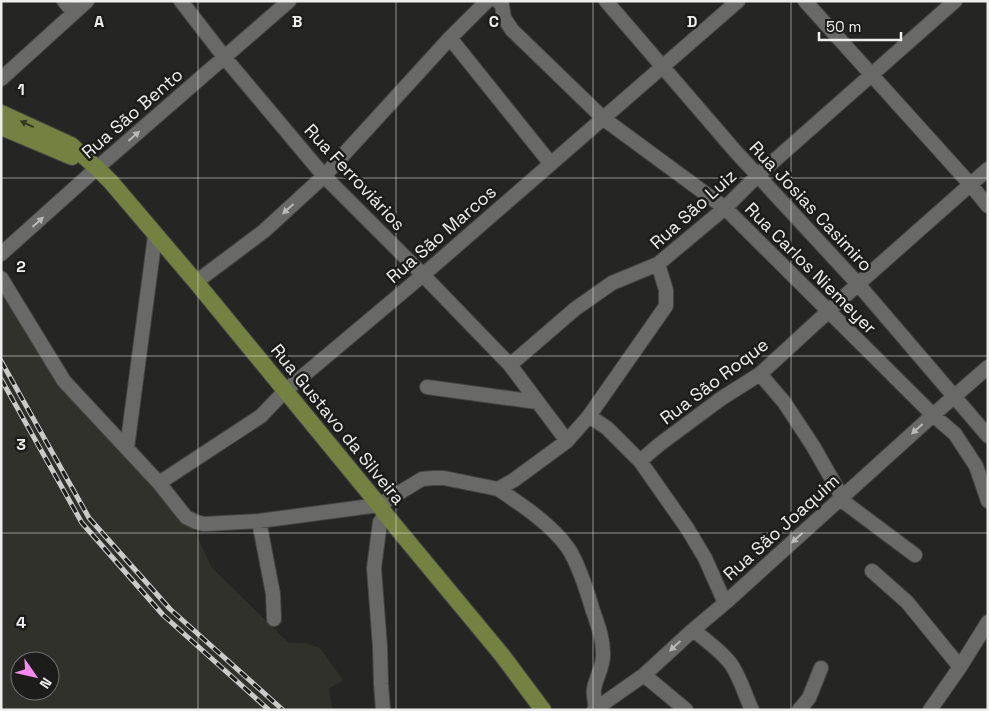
<svg xmlns="http://www.w3.org/2000/svg" width="989" height="711" font-family="'Space Grotesk',sans-serif">
  <style>
    .built { fill: #2f312a; fill-rule: evenodd }
    .lines { fill: none; stroke-linecap: round; stroke-linejoin: round }
    .minor-casing { stroke: #444543; stroke-width: 16 }
    .major-casing { stroke: #444543; stroke-width: 18 }
    .minor { stroke: #696a67; stroke-width: 14 }
    .major { stroke: #758140; stroke-width: 16 }
    .rail-casing { stroke: #cacbc9; stroke-width: 5 }
    .rail { stroke: #1c1d1a; stroke-width: 3; stroke-dasharray: 9; stroke-linecap: butt }
    .oneway { fill: #373b25 }
    .oneway2 { fill: #b9bab7 }
    .grid { fill: none; stroke: #eeefed; stroke-width: 1; stroke-opacity: 0.55 }
    .labels { text-anchor: middle; dominant-baseline: central; stroke-width: 5; stroke-linejoin: round; paint-order: stroke }
    .street-label { font-size: 18px; fill: #eeefed; stroke: #1c1d1a }
    .grid-label { font-size: 16px; text-anchor: middle; font-weight: bold; fill: #eeefed; stroke: #1c1d1a; stroke-width: 5; stroke-linejoin: round; paint-order: stroke }
  </style>
  <rect width="100%" height="100%" fill="#252624"/>
  <path class="built" d="M 1,292 L 49,367 L 146,473 L 193,528 L 212,568 L 289,643 L 306,643 L 320,648 L 343,680 L 329,689 L 332,707 L 336,710 L 1,710 ZM 20,661 L 50,661 L 50,691 L 20,691 Z"/>
  <g class="lines">
    <defs>
      <path id="minor" d="M 64,1 L 74,13
        M 181,1 L 225,58 L 324,176 L 423,275 L 510,365 L 567,441
        M 498,1 L 502,5 L 504,18 L 512,30 L 604,119 L 725,208 L 933,415 L 955,434 L 976,466 L 988,501
        M 606,1 L 736,152 L 858,284 L 988,436
        M 805,1 L 970,184 L 988,206
        M 450,38 L 551,164
        M 1,79 L 87,1
        M 1,254 L 97,168 L 289,1
        M 1,278 L 64,381 L 159,483 L 186,517 L 196,522 L 204,524 L 259,521 L 379,505 L 422,479 L 433,478 L 444,478 L 498,489 L 514,480 L 567,441 L 589,416 L 666,306 L 666,290 L 658,264 L 725,208 L 758,175 L 955,1
        M 196,282 L 264,231 L 324,176 L 450,38 L 487,1
        M 510,365 L 575,309 L 612,283 L 658,264
        M 760,374 L 784,402 L 813,446 L 842,497
        M 427,387 L 537,402
        M 589,416 L 607,428 L 640,461 L 687,528 L 705,558 L 725,603
        M 127,448 L 155,236
        M 640,461 L 660,444 L 722,398 L 760,374 L 858,284 L 988,169
        M 159,483 L 261,416 L 285,391 L 423,275 L 738,1
        M 498,489 C 522,505 551,524 568,548 C 578,563 587,591 592,608 C 597,623 603,637 603,653 C 604,666 596,677 594,689 C 593,696 595,702 596,708
        M 840,499 L 915,555
        M 259,521 L 273,594 L 274,619
        M 872,571 L 907,602 L 960,667
        M 693,630 C 706,640 721,651 731,664 C 740,677 745,695 752,710
        M 644,675 L 686,710
        M 383,710 L 381,684 L 380,647 L 374,568 L 380,522 L 386,515
        M 594,710 L 644,675 L 693,630 L 725,603 L 933,415 L 988,367
        M 799,710 L 809,698 L 821,668
        M 930,710 L 960,667 L 988,622"/>
      <path id="major" d="M 1,113 L 71,145 L 97,168 L 111,182 L 196,282 L 379,505 L 386,515 L 502,655 L 543,710
        M 1,127 L 72,157"/>
    </defs>
    <use href="#minor" class="minor-casing"/>
    <use href="#major" class="major-casing"/>
    <use href="#minor" class="minor"/>
    <use href="#major" class="major"/>
    <defs>
      <path id="rail" d="M 1,361 L 89,518 L 170,609 L 283,710
        M 1,379 L 82,523 L 163,615 L 269,710"/>
    </defs>
    <use href="#rail" class="rail-casing"/>
    <use href="#rail" class="rail"/>
  </g>
  <defs><path id="oneway-solid" d="M-6-.8H1V-3.2L6.5 0L1 3.2V.8H-6Z" transform="scale(1.25)"/></defs>
  <use class="oneway" href="#oneway-solid" transform="translate(27 124) rotate(-155)"/>
  <g class="oneway2">
    <use href="#oneway-solid" transform="translate(134 136) rotate(-41)"/>
    <use href="#oneway-solid" transform="translate(288 209) rotate(138)"/>
    <use href="#oneway-solid" transform="translate(38 222) rotate(-42)"/>
    <use href="#oneway-solid" transform="translate(917 429) rotate(138)"/>
    <use href="#oneway-solid" transform="translate(797 538) rotate(138)"/>
    <use href="#oneway-solid" transform="translate(675 646) rotate(137)"/>
  </g>
  <path class="grid" d="M 198,1 L 198,710M 396,1 L 396,710M 593,1 L 593,710M 791,1 L 791,710M 1,178 L 988,178M 1,356 L 988,356M 1,533 L 988,533"/>
  <g class="labels">
    <g class="street-label">
      <text transform="translate(132 113) rotate(-41)">Rua São Bento</text>
      <text transform="translate(355 177) rotate(47)">Rua Ferroviários</text>
      <text transform="translate(811 206) rotate(47)">Rua Josias Casimiro</text>
      <text transform="translate(693 209) rotate(-42)">Rua São Luiz</text>
      <text transform="translate(441 234) rotate(-41)">Rua São Marcos</text>
      <text transform="translate(811 268) rotate(45)">Rua Carlos Niemeyer</text>
      <text transform="translate(714 381) rotate(-37)">Rua São Roque</text>
      <text transform="translate(338 424) rotate(51)">Rua Gustavo da Silveira</text>
      <text transform="translate(781 527) rotate(-42)">Rua São Joaquim</text>
    </g>
  </g>
  <g class="grid-label">
    <text x="99" y="27">A</text>
    <text x="297" y="27">B</text>
    <text x="494" y="27">C</text>
    <text x="692" y="27">D</text>
    <text x="21" y="95">1</text>
    <text x="21" y="272">2</text>
    <text x="21" y="450">3</text>
    <text x="21" y="628">4</text>
  </g>
  <rect width="989" height="711" fill="none" stroke="#eeefed" stroke-width="5"/>
  <g transform="translate(35 676) rotate(124)"><circle r="24" fill="#1c1d1a" stroke="#70716e"/>
  <path d="M0-4L9 19L0 12L-9 19Z" fill="#f589ee"/>
  <text y="-8" font-size="14" font-weight="bold" text-anchor="middle" fill="#eeefed">N</text>
  </g>
  <path d="M819 32v8h82v-8" fill="none" stroke="#eeefed" stroke-width="2.5"/>
  <text x="826" y="32" font-size="15" fill="#eeefed" stroke="#1c1d1a" stroke-width="4" paint-order="stroke">50 m</text>
</svg>
